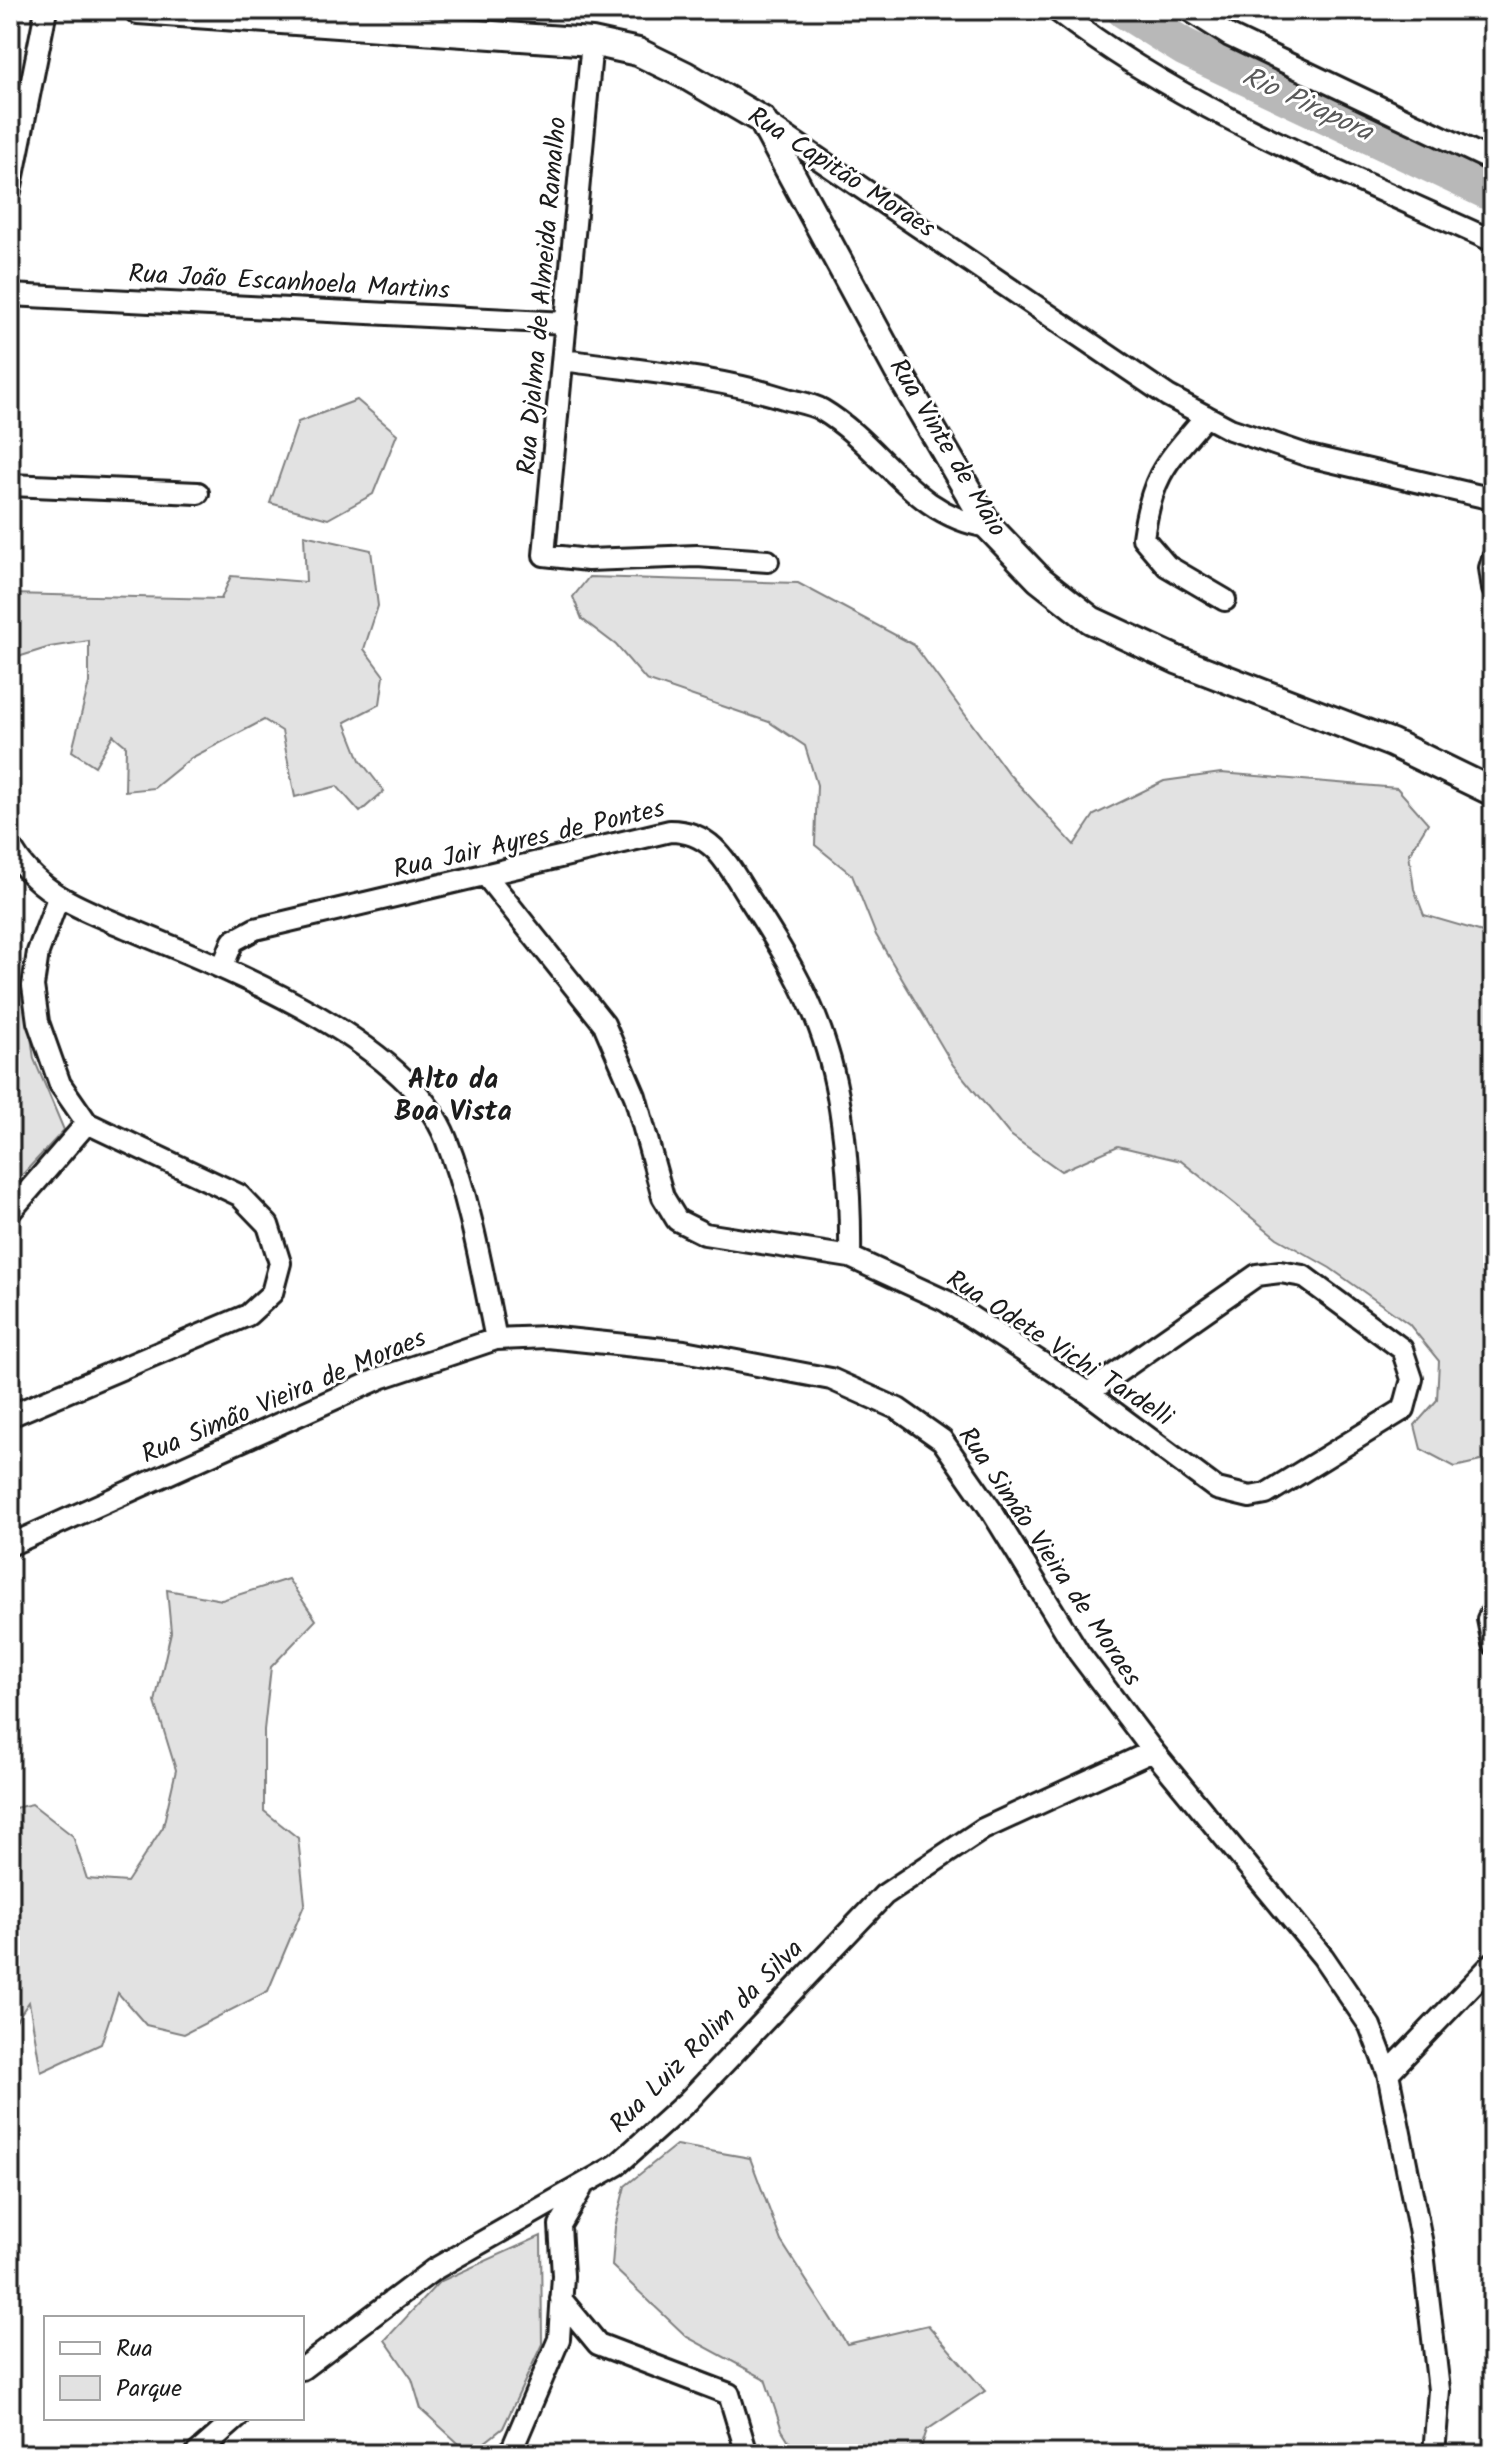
<svg xmlns="http://www.w3.org/2000/svg" width="1503" height="2464" font-family="Kalam,sans-serif">
  <style>
    .green { fill: #e2e2e2; stroke: #7f7f7f; stroke-width: 2 }
    .lines { fill: none; stroke-linecap: round; stroke-linejoin: round }
    .river { stroke: #b8b8b8; stroke-width: 38 }
    .minor-casing { stroke: #1c1c1c; stroke-width: 26 }
    .major-casing { stroke: #1c1c1c; stroke-width: 32 }
    .minor { stroke: #fff; stroke-width: 20 }
    .major { stroke: #fff; stroke-width: 26 }
    .labels { text-anchor: middle; dominant-baseline: central; stroke-width: 6; stroke-linejoin: round; paint-order: stroke }
    .street-label { font-size: 26px; fill: #1c1c1c; stroke: #fff }
    .water-label { font-size: 28px; font-style: italic; fill: #5a5a5a; stroke: #fff }
    .neighbourhood-label { font-size: 28px; font-weight: bold; fill: #1c1c1c; stroke: #fff }
  </style>
  <rect width="100%" height="100%" fill="#fff"/>
  <filter id="ink" filterUnits="userSpaceOnUse"><feTurbulence type="fractalNoise" baseFrequency=".0125" numOctaves="2"/><feDisplacementMap in="SourceGraphic" scale="16" xChannelSelector="R" yChannelSelector="G"/><feConvolveMatrix kernelMatrix="1 2 1 2 8 2 1 2 1" color-interpolation-filters="sRGB"/></filter>
  <g filter="url(#ink)">
    <path class="green" d="M 357,400 L 397,434 L 373,494 L 328,519 L 270,503 L 298,422 Z
      M 304,535 L 371,550 L 378,606 L 364,649 L 384,676 L 380,704 L 345,722 L 360,760 L 384,791 L 360,812 L 337,786 L 295,797 L 282,731 L 264,720 L 191,758 L 154,788 L 125,791 L 126,746 L 113,735 L 95,766 L 72,751 L 89,683 L 89,641 L 50,647 L 18,657 L 10,642 L 10,594 L 221,599 L 231,576 L 306,582 Z
      M 589,577 L 798,583 L 914,645 L 1008,773 L 1074,845 L 1094,815 L 1164,781 L 1221,773 L 1397,788 L 1428,823 L 1409,854 L 1414,889 L 1424,915 L 1493,935 L 1493,1454 L 1489,1459 L 1455,1467 L 1421,1449 L 1415,1425 L 1437,1400 L 1439,1361 L 1409,1324 L 1330,1268 L 1277,1238 L 1181,1161 L 1118,1146 L 1061,1171 L 1009,1134 L 953,1065 L 876,935 L 852,875 L 815,845 L 817,785 L 805,746 L 769,722 L 646,680 L 616,645 L 582,619 L 573,597 Z
      M 25,991 L 34,1059 L 64,1130 L 10,1188 L 10,997 Z
      M 288,1579 L 316,1620 L 271,1667 L 264,1730 L 264,1811 L 298,1838 L 305,1903 L 268,1991 L 184,2034 L 146,2025 L 118,1993 L 101,2044 L 41,2072 L 29,2002 L 10,2029 L 10,1809 L 32,1804 L 73,1836 L 87,1879 L 127,1882 L 163,1827 L 176,1770 L 155,1702 L 171,1632 L 167,1590 L 222,1600 Z
      M 676,2145 L 750,2158 L 781,2241 L 847,2344 L 928,2325 L 985,2391 L 927,2430 L 919,2454 L 797,2454 L 782,2430 L 765,2379 L 687,2337 L 612,2266 L 615,2227 L 625,2186 Z
      M 541,2236 L 542,2344 L 503,2428 L 470,2454 L 421,2409 L 412,2379 L 385,2340 L 439,2282 Z"/>
    <g class="lines">
      <path class="river" d="M 1125,10 L 1184,47 L 1493,193"/>
      <defs>
        <path id="minor" d="M 1056,10 C 1187,111 1344,173 1493,241
          M 1189,10 L 1230,36 L 1493,161
          M 592,42 L 544,555 L 588,560 L 697,556 L 768,561
          M 763,121 L 1168,396 L 1230,429 L 1309,456 L 1493,499
          M 10,191 L 46,10
          M 10,295 L 566,323
          M 564,360 C 638,371 715,376 787,399 C 798,402 812,404 822,410 C 884,447 912,516 989,527
          M 1206,416 C 1166,463 1152,474 1143,538 L 1167,566 L 1225,600
          M 10,485 L 198,493
          M 1493,558 L 1490,568 L 1493,589
          M 10,845 C 34,893 83,909 130,929 C 224,968 407,1039 446,1139 C 471,1203 482,1272 496,1339
          M 487,877 L 604,1024 L 635,1096 L 663,1197 L 677,1220 L 705,1234 L 850,1257 L 946,1301 L 1088,1393 L 1217,1489 L 1250,1497 L 1266,1494 L 1404,1409 L 1412,1379 L 1402,1349 L 1303,1276 L 1280,1272 L 1257,1275 L 1088,1393
          M 222,968 L 233,941 L 255,929 L 670,831 C 713,831 728,865 749,898 C 780,946 811,995 827,1050 C 845,1108 851,1196 850,1257
          M 10,1212 L 87,1123
          M 10,1416 L 248,1315 L 272,1293 L 280,1263 L 268,1225 L 239,1195 L 87,1123 L 60,1084 L 38,1022 L 33,986 L 38,952 L 58,898
          M 10,1545 L 383,1377 L 496,1339 L 547,1337 L 684,1351 L 831,1379 L 898,1409 L 942,1440 L 991,1510 L 1079,1653 L 1153,1751 L 1323,1957 L 1370,2026 L 1388,2073 L 1422,2244 L 1439,2390 L 1434,2454
          M 1493,1610 L 1488,1619 L 1493,1644
          M 1388,2073 L 1493,1963
          M 561,2299 L 598,2344 L 729,2394 L 747,2454
          M 302,2369 L 433,2270 L 617,2165 L 688,2101 L 884,1895 L 983,1829 L 1153,1751
          M 196,2454 L 237,2418
          M 510,2454 L 559,2339 L 563,2276 L 560,2225 L 581,2189"/>
        <path id="major" d="M 138,10 L 592,42 L 638,52 L 685,75 L 762,120 L 898,371 L 989,527 L 1039,579 L 1091,620 L 1177,660 L 1392,743 L 1493,792"/>
      </defs>
      <use href="#minor" class="minor-casing"/>
      <use href="#major" class="major-casing"/>
      <use href="#minor" class="minor"/>
      <use href="#major" class="major"/>
    </g>
  </g>
  <g class="labels">
    <g class="street-label">
      <text transform="translate(841 173) rotate(33)">Rua Capitão Moraes</text>
      <text transform="translate(289 283) rotate(3)">Rua João Escanhoela Martins</text>
      <text transform="translate(543 296) rotate(-85)">Rua Djalma de Almeida Ramalho</text>
      <text transform="translate(947 448) rotate(59)">Rua Vinte de Maio</text>
      <text transform="translate(529 840) rotate(-13)">Rua Jair Ayres de Pontes</text>
      <text transform="translate(1059 1349) rotate(33)">Rua Odete Vichi Tardelli</text>
      <text transform="translate(284 1397) rotate(-23)">Rua Simão Vieira de Moraes</text>
      <text transform="translate(1049 1557) rotate(56)">Rua Simão Vieira de Moraes</text>
      <text transform="translate(707 2037) rotate(-45)">Rua Luiz Rolim da Silva</text>
    </g>
    <g class="water-label">
      <text transform="translate(1307 105) rotate(25)">Rio Pirapora</text>
    </g>
    <g class="neighbourhood-label">
      <text x="453" y="1080">Alto da<tspan x="453" dy="32">Boa Vista</tspan></text>
    </g>
  </g>
  <rect width="1503" height="2464" fill="none" stroke="#fff" stroke-width="40"/>
  <rect x="20" y="20" width="1463" height="2424" fill="none" stroke="#1c1c1c" stroke-width="3" filter="url(#ink)"/>
  <rect x="44" y="2316" width="260" height="104" fill="#ffffff" stroke="#a4a4a4" stroke-width="2"/>
  <rect x="60" y="2342" width="40" height="12" fill="#ffffff" stroke="#a4a4a4" stroke-width="2"/>
  <text x="116" y="2356" font-size="24" fill="#1c1c1c">Rua</text>
  <rect x="60" y="2376" width="40" height="24" fill="#e2e2e2" stroke="#a4a4a4" stroke-width="2"/>
  <text x="116" y="2396" font-size="24" fill="#1c1c1c">Parque</text>
</svg>
